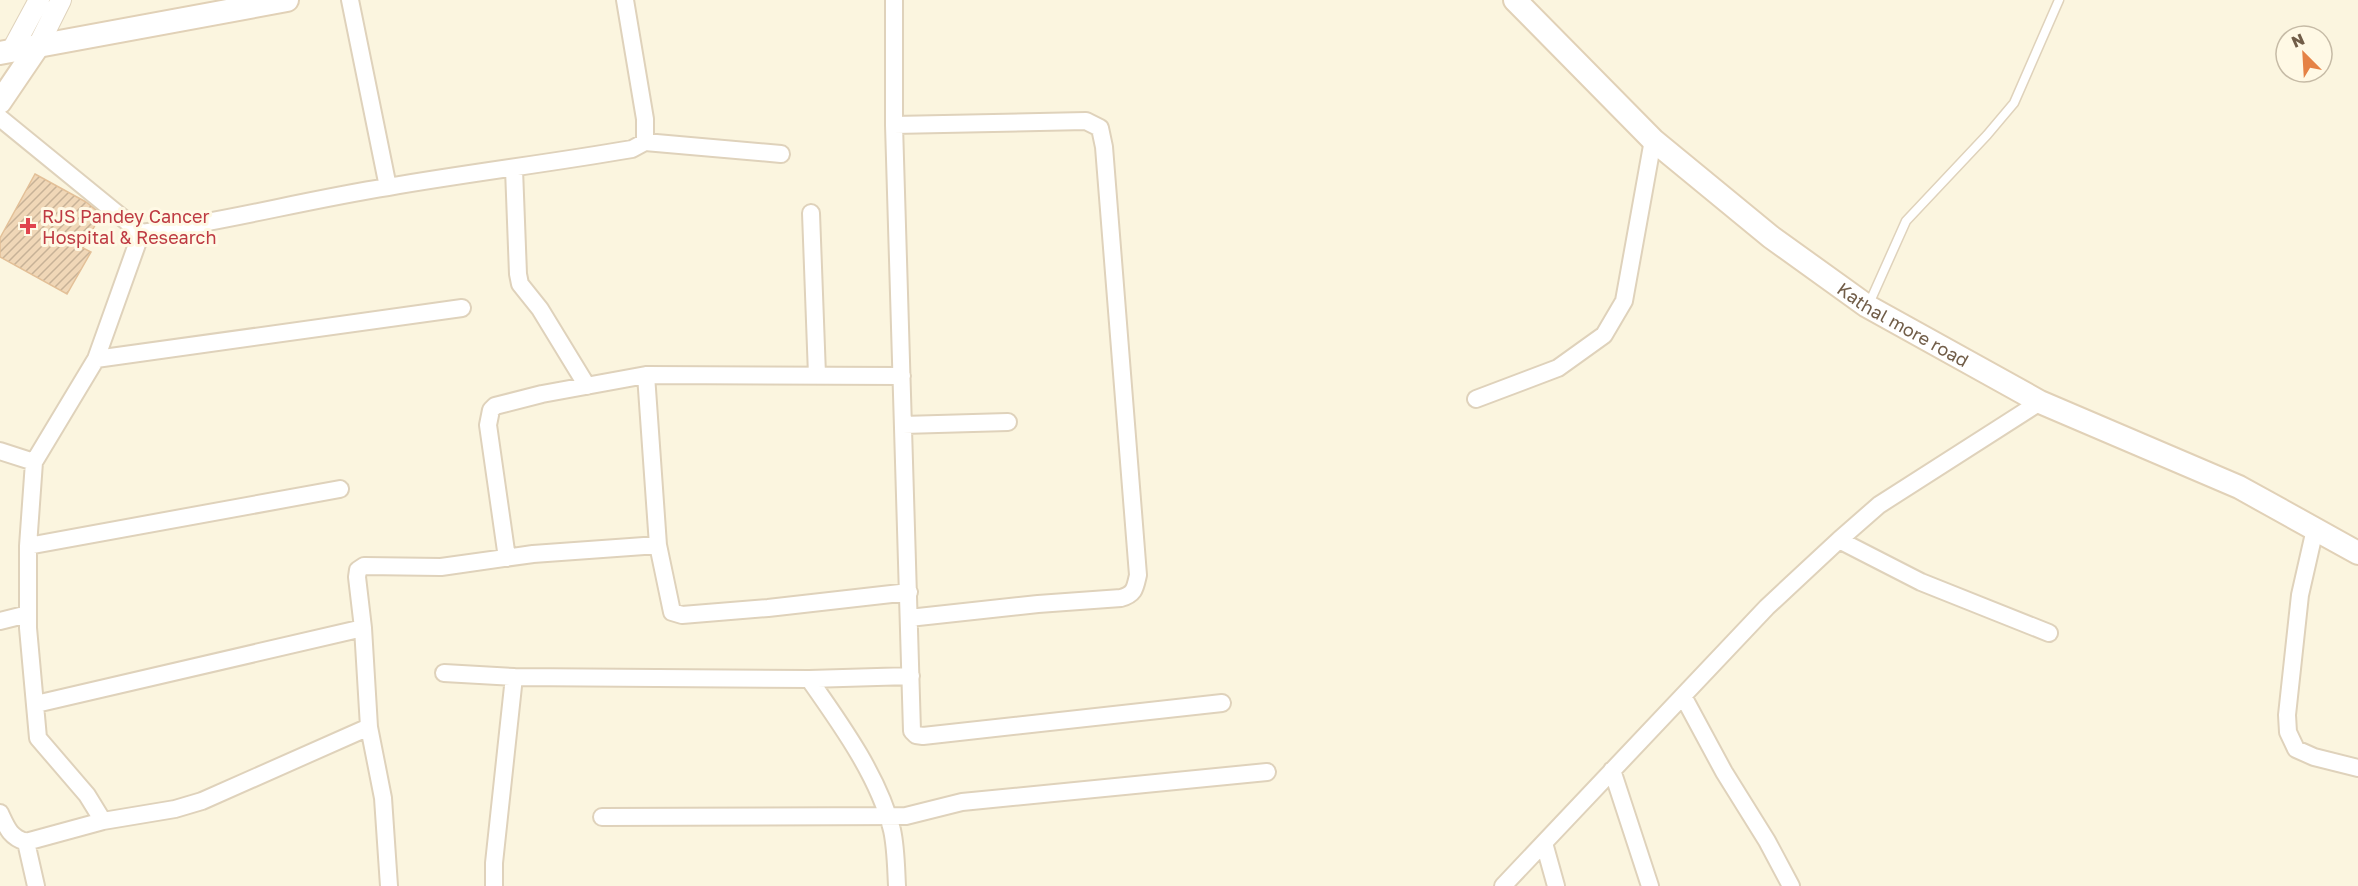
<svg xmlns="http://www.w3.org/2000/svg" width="2358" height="886" font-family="'Golos Text',sans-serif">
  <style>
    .building { fill: url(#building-hatch); stroke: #e3c098; stroke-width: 1.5 }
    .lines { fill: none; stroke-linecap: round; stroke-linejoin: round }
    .service-casing { stroke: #dfd2bb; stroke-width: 11 }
    .minor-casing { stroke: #dfd2bb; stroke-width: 20 }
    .tertiary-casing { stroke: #dfd2bb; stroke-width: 22 }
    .secondary-casing { stroke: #e1d1b7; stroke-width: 26 }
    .service { stroke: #fff; stroke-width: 8 }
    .minor { stroke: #fff; stroke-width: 16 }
    .tertiary { stroke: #fff; stroke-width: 20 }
    .secondary { stroke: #fff; stroke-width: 22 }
    .health-dot { fill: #e0444e; stroke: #fff9e5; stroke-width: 2 }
    .labels { text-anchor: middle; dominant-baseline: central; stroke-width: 6; stroke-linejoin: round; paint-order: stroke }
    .health-label { font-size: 18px; fill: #be3a42; stroke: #fff9e5; text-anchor: start }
    .street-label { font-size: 18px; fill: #715d48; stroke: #fff9e5 }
  </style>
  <defs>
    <pattern id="building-hatch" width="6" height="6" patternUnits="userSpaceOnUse" patternTransform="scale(1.5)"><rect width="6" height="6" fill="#f0d7b7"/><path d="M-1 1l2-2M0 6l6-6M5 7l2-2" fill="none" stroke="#c7b297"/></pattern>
  </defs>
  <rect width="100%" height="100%" fill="#fbf5df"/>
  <path class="building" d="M 35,174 L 86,202 L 101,214 L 83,248 L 91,252 L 67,294 L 0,257 L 0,238 Z"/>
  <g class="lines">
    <defs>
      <path id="service" d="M 1868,306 L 1906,221 L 1987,135 L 2014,103 L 2059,0"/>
      <path id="minor" d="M 350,0 L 388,187
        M 894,0 L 894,125 L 912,731 L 916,735 L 923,736 L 1222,703
        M 0,118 L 141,233 C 224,222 305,200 388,187 C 469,173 551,163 632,149 L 645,142 L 645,119 L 625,0
        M 894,125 L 1086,121 L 1100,128 L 1104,147 L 1138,575 C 1135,588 1135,594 1121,598 L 1038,604 L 909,618
        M 645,142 L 781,154
        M 514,169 L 518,274 L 520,284 L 540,309 L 587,386
        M 811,213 L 817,375
        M 96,359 L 462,308
        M 1476,399 L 1558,368 L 1604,335 L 1624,301 L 1653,140
        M 903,425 L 1008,422
        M 0,451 L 34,462
        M 2315,529 L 2300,595 L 2287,715 L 2288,732 L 2296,749 L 2314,757 L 2358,768
        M 1839,540 L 1921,582 L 2049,633
        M 658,545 L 672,612 L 682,615 L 768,608 L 909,592
        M 28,546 L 340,489
        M 507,558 L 488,425 L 491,410 L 495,406 L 542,394 L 646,375
        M 0,621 L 28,614
        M 363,628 L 357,577 L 358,570 L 364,566 L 441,567 L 533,554 L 658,545 L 646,375 L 902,376
        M 444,673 L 514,677 L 809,679 L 911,676
        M 809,679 C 840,723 879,777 892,830 C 896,848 896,868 897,886
        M 1683,696 L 1724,772 L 1767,841 L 1791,886
        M 36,704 L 363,628 L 369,727 L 202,801 L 175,809 L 103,821 L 87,795 L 38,738 L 28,628 L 28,546 L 34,462 L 96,359 L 141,233
        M 369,727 L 383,798 L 389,886
        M 1612,770 L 1650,886
        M 0,813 C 7,828 10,837 26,842 L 103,821
        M 602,817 L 906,816 L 962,802 L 1267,772
        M 26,842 L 36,886
        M 1544,843 L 1556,886
        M 494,886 L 494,863 L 514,677
        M 1503,886 L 1767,607 L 1839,540 L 1879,505 L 2040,402"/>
      <path id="tertiary" d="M 38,46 L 61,0
        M 12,50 L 39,0"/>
      <g id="secondary">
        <path id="s1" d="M 1515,0 L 1653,140 L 1771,237 L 1867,306 L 2040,402 L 2239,487 L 2358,553"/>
        <path d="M 0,53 L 287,0"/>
        <path d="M 0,102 L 38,46"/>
      </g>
    </defs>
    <use href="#service" class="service-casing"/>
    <use href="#minor" class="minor-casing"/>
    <use href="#tertiary" class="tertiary-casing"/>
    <use href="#secondary" class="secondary-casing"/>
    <use href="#service" class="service"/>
    <use href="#minor" class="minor"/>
    <use href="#tertiary" class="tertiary"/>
    <use href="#secondary" class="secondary"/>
  </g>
  <path class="health-dot" d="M25 217h6v6h6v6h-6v6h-6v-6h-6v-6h6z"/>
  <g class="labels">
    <g class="health-label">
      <text x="42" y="216">RJS Pandey Cancer<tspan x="42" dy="21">Hospital &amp; Research</tspan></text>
    </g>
    <g class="street-label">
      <text stroke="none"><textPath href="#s1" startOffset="508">Kathal more road</textPath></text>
    </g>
  </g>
  <g transform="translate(2304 54) rotate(336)"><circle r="28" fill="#fff9e5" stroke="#c6bba6" stroke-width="1.5"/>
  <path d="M0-4.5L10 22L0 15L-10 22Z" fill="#e58245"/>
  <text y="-9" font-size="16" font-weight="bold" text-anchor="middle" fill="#715d48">N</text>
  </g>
</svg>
